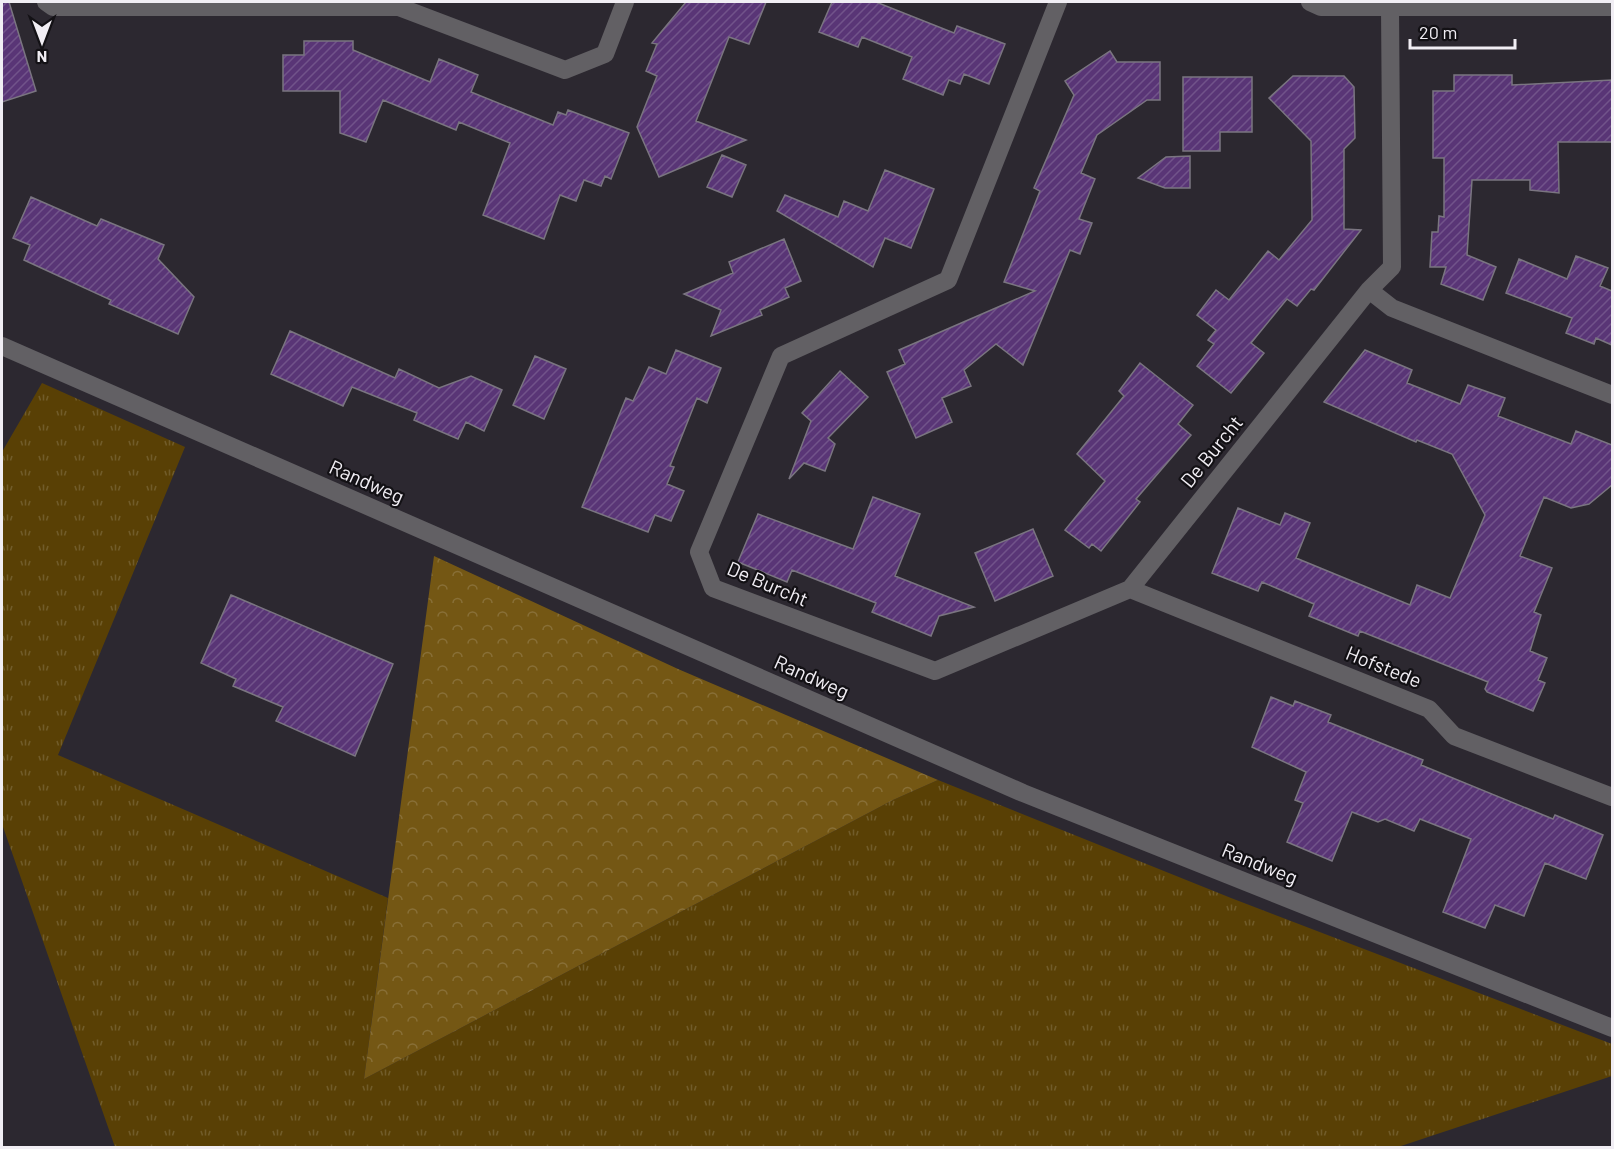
<svg xmlns="http://www.w3.org/2000/svg" width="1614" height="1149" font-family="Barlow,sans-serif">
  <style>
    .grass { fill: url(#grass-tufts) }
    .forest { fill: url(#forest-crowns) }
    .building { fill: url(#building-hatch); stroke: #7a7580; stroke-width: 1.5 }
    .lines { fill: none; stroke-linecap: round; stroke-linejoin: round }
    .street { stroke: #626064; stroke-width: 18 }
    .labels { text-anchor: middle; dominant-baseline: central; stroke-width: 4.5; stroke-linejoin: round; paint-order: stroke }
    .street-label { font-size: 20px; fill: #f1eef4; stroke: #131115 }
  </style>
  <defs>
    <pattern id="grass-tufts" width="24" height="20" patternUnits="userSpaceOnUse" patternTransform="scale(1.5)"><rect width="24" height="20" fill="#594005"/><path d="M3 7l-1-3M5 7V3M7 7l1-3M15 17l-1-3M17 17v-4M19 17l1-3" fill="none" stroke="#715c2a"/></pattern>
    <pattern id="forest-crowns" width="20" height="18" patternUnits="userSpaceOnUse" patternTransform="scale(1.5)"><rect width="20" height="18" fill="#745714"/><path d="M2 6a3 3 0 1 1 6 0M12 15a3 3 0 1 1 6 0" fill="none" stroke="#886f37"/></pattern>
    <pattern id="building-hatch" width="6" height="6" patternUnits="userSpaceOnUse" patternTransform="scale(1.5)"><rect width="6" height="6" fill="#593576"/><path d="M-1 1l2-2M0 6l6-6M5 7l2-2" fill="none" stroke="#71538a"/></pattern>
  </defs>
  <rect width="100%" height="100%" fill="#2c2830"/>
  <path class="grass" d="M 42,383 L 185,447 L 58,755 L 388,898 L 364,1079 L 893,800 L 938,780 L 1231,898 L 1612,1044 L 1612,1076 L 1395,1148 L 115,1147 L 2,824 L 2,452 Z"/>
  <path class="forest" d="M 434,556 L 678,669 L 938,780 L 893,800 L 364,1079 Z"/>
  <path class="building" d="M 2,2 L 9,2 L 36,91 L 2,102 Z
    M 686,2 L 766,2 L 749,44 L 729,37 L 696,121 L 746,140 L 659,177 L 637,127 L 657,76 L 646,71 L 657,44 L 652,43 Z
    M 832,2 L 876,2 L 954,33 L 957,26 L 1005,44 L 989,84 L 964,74 L 960,84 L 949,80 L 943,95 L 903,79 L 912,57 L 862,37 L 858,47 L 819,32 Z
    M 304,41 L 353,41 L 353,50 L 430,82 L 439,59 L 478,75 L 471,92 L 553,125 L 558,112 L 566,115 L 568,110 L 629,133 L 611,179 L 605,176 L 601,186 L 584,180 L 576,201 L 560,195 L 544,239 L 483,215 L 510,143 L 459,122 L 456,130 L 383,100 L 366,142 L 340,133 L 340,91 L 283,91 L 283,55 L 304,55 Z
    M 1110,51 L 1117,62 L 1160,62 L 1160,100 L 1147,100 L 1097,135 L 1081,173 L 1095,179 L 1079,219 L 1092,223 L 1080,254 L 1070,250 L 1023,365 L 996,344 L 964,370 L 971,386 L 942,398 L 952,422 L 916,438 L 887,372 L 905,364 L 899,350 L 1035,291 L 1004,282 L 1040,191 L 1034,188 L 1074,95 L 1065,81 Z
    M 1454,75 L 1512,75 L 1512,85 L 1612,80 L 1612,142 L 1558,142 L 1559,193 L 1530,190 L 1530,180 L 1472,180 L 1467,255 L 1496,267 L 1483,300 L 1441,284 L 1446,267 L 1430,267 L 1432,232 L 1438,232 L 1439,216 L 1444,217 L 1444,158 L 1433,158 L 1433,91 L 1454,91 Z
    M 1293,76 L 1344,76 L 1354,87 L 1355,138 L 1344,149 L 1344,229 L 1361,230 L 1314,290 L 1311,289 L 1297,306 L 1287,299 L 1251,343 L 1264,353 L 1231,393 L 1197,366 L 1214,344 L 1208,340 L 1216,330 L 1197,315 L 1216,290 L 1229,300 L 1268,251 L 1279,260 L 1312,220 L 1311,141 L 1269,98 Z
    M 1183,77 L 1252,77 L 1252,132 L 1220,132 L 1220,151 L 1183,151 Z
    M 722,155 L 746,165 L 732,197 L 707,187 Z
    M 1190,156 L 1190,188 L 1165,188 L 1138,178 L 1166,157 Z
    M 885,170 L 934,189 L 911,248 L 885,238 L 873,267 L 777,211 L 785,195 L 838,217 L 844,201 L 868,211 Z
    M 31,197 L 97,226 L 101,219 L 164,245 L 158,259 L 194,297 L 178,334 L 109,304 L 111,300 L 24,260 L 30,245 L 13,238 Z
    M 784,239 L 801,281 L 785,288 L 789,297 L 760,310 L 762,315 L 711,336 L 721,310 L 684,294 L 733,273 L 729,262 Z
    M 1576,256 L 1608,268 L 1600,286 L 1612,291 L 1612,345 L 1596,338 L 1594,344 L 1566,333 L 1572,318 L 1506,293 L 1519,259 L 1567,279 Z
    M 290,331 L 395,378 L 399,369 L 439,388 L 471,376 L 502,390 L 484,431 L 466,422 L 458,439 L 414,420 L 417,413 L 352,387 L 343,406 L 271,374 Z
    M 676,350 L 721,368 L 707,403 L 697,398 L 670,466 L 674,467 L 667,484 L 684,491 L 671,521 L 655,515 L 648,532 L 582,507 L 626,398 L 633,401 L 649,367 L 666,374 Z
    M 1365,350 L 1412,370 L 1407,383 L 1460,404 L 1468,385 L 1505,398 L 1498,416 L 1571,444 L 1576,431 L 1612,445 L 1612,485 L 1589,504 L 1571,508 L 1544,497 L 1520,556 L 1552,568 L 1534,612 L 1541,615 L 1530,651 L 1547,658 L 1538,680 L 1545,683 L 1533,711 L 1487,692 L 1485,689 L 1488,682 L 1360,631 L 1358,636 L 1309,616 L 1314,604 L 1262,582 L 1258,591 L 1212,573 L 1238,508 L 1280,525 L 1285,513 L 1310,523 L 1296,558 L 1410,605 L 1417,585 L 1450,598 L 1485,515 L 1452,454 L 1417,440 L 1416,442 L 1324,402 Z
    M 535,356 L 566,369 L 544,419 L 513,405 Z
    M 1140,363 L 1193,405 L 1178,424 L 1191,435 L 1136,499 L 1140,502 L 1101,551 L 1092,544 L 1089,548 L 1065,530 L 1105,481 L 1077,454 L 1124,396 L 1119,391 Z
    M 840,371 L 868,397 L 828,438 L 835,444 L 825,471 L 804,463 L 789,479 L 811,421 L 802,413 Z
    M 873,497 L 920,514 L 895,576 L 974,607 L 939,616 L 931,636 L 872,612 L 876,603 L 792,570 L 787,582 L 738,562 L 758,514 L 853,549 Z
    M 1033,529 L 1053,576 L 995,601 L 975,553 Z
    M 231,595 L 393,664 L 355,756 L 276,721 L 283,707 L 233,686 L 236,679 L 201,663 Z
    M 1271,697 L 1293,706 L 1295,701 L 1331,715 L 1328,722 L 1423,760 L 1421,765 L 1553,819 L 1555,815 L 1603,835 L 1586,879 L 1545,863 L 1524,916 L 1495,905 L 1485,928 L 1443,912 L 1471,839 L 1420,819 L 1414,831 L 1385,819 L 1378,822 L 1352,812 L 1332,861 L 1287,842 L 1303,803 L 1295,800 L 1306,772 L 1252,747 Z"/>
  <g class="lines">
    <path class="street" d="M 46,2 L 53,7 L 399,7 L 565,70 L 605,54 L 625,2
      M 1058,2 L 948,280 L 781,356 L 699,552 L 713,588 L 935,671 L 1130,589 L 1369,290 L 1392,267 L 1390,8
      M 1310,2 L 1321,7 L 1612,7
      M 1369,290 L 1392,308 L 1612,395
      M 2,346 L 1023,793 L 1612,1028
      M 1130,589 L 1429,709 L 1454,736 L 1612,797"/>
  </g>
  <g class="labels">
    <g class="street-label">
      <text transform="translate(1211 451) rotate(-51)">De Burcht</text>
      <text transform="translate(367 481) rotate(24)">Randweg</text>
      <text transform="translate(768 583) rotate(23)">De Burcht</text>
      <text transform="translate(1384 666) rotate(22)">Hofstede</text>
      <text transform="translate(812 676) rotate(24)">Randweg</text>
      <text transform="translate(1260 863) rotate(22)">Randweg</text>
    </g>
  </g>
  <rect width="1614" height="1149" fill="none" stroke="#f1eef4" stroke-width="6"/>
  <g transform="translate(42 42) rotate(180)" stroke="#131115" stroke-width="4.5" paint-order="stroke">
  <path d="M0-4.5L10 22L0 15L-10 22Z" fill="#f1eef4"/>
  <text y="-9" font-size="16" font-weight="bold" text-anchor="middle" fill="#f1eef4">N</text>
  </g>
  <path d="M1410 39v9h105v-9" fill="none" stroke="#f1eef4" stroke-width="3"/>
  <text x="1419" y="39" font-size="18" fill="#f1eef4" stroke="#131115" stroke-width="4.5" paint-order="stroke">20 m</text>
</svg>
